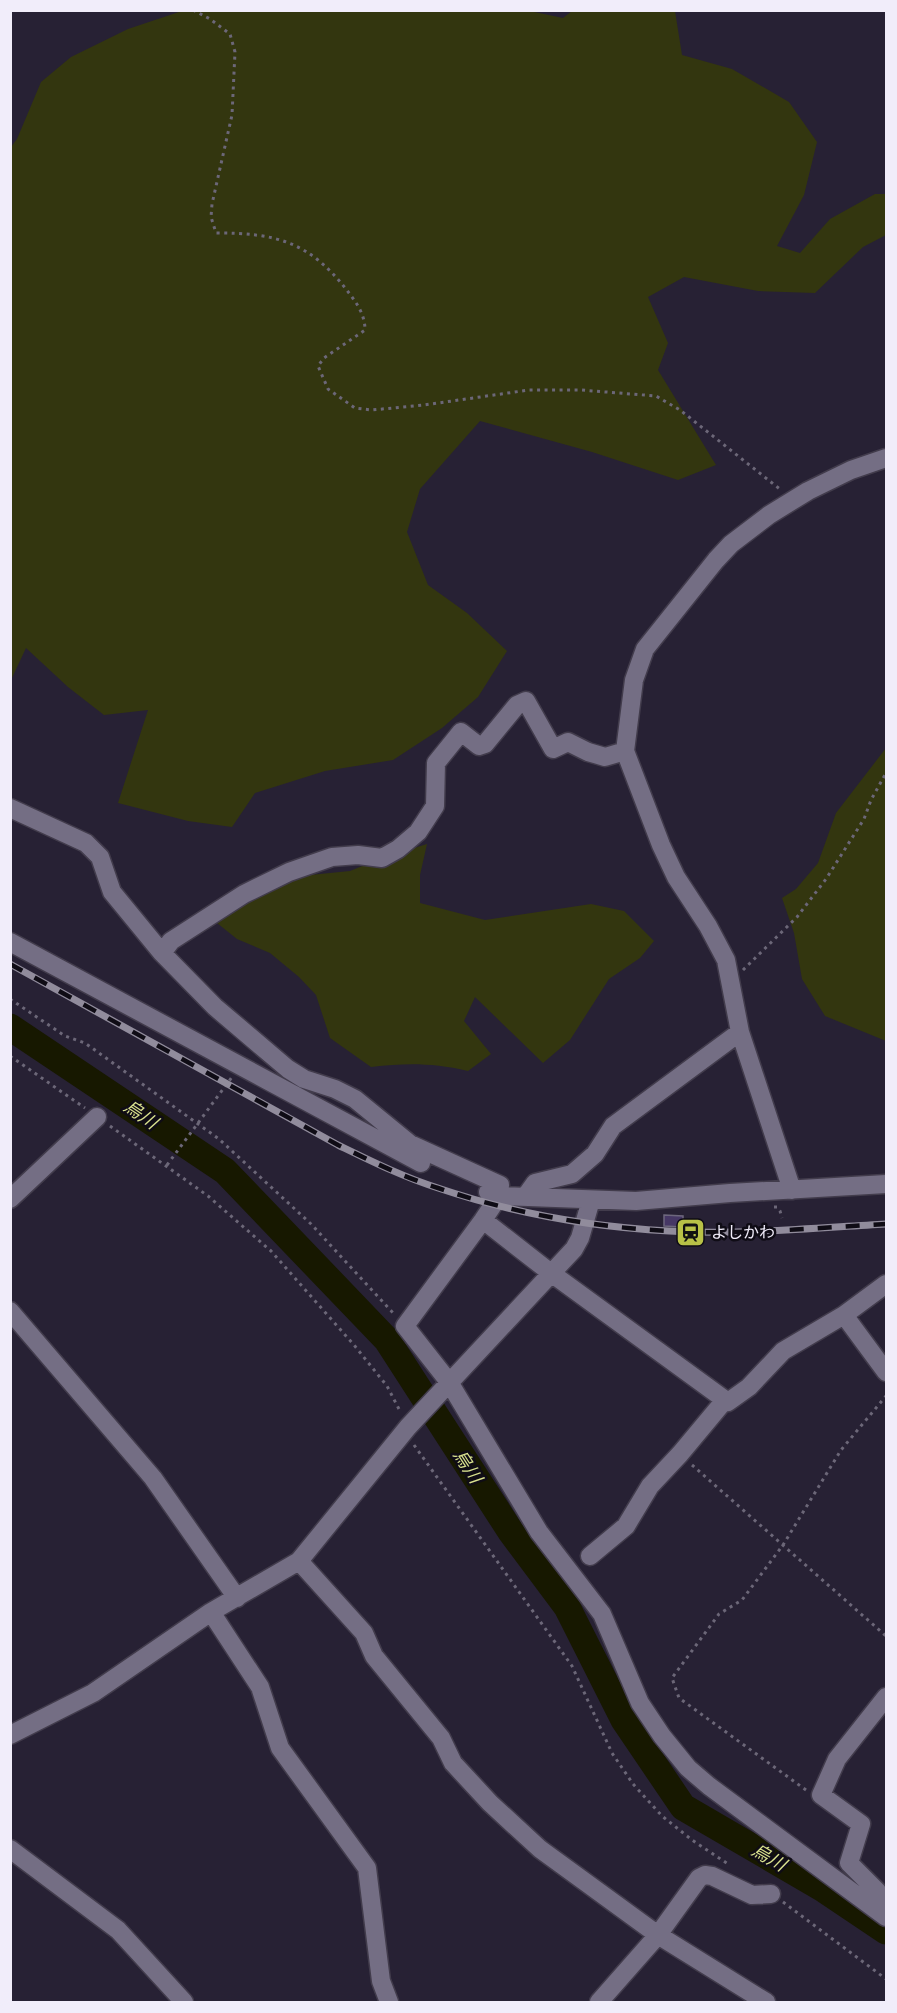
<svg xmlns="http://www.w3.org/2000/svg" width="897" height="2013" font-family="'PT Sans','Noto Sans JP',sans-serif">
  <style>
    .green { fill: #33360f }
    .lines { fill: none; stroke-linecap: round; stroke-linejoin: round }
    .river { stroke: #171800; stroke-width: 27 }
    .building { fill: #463765; stroke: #6d677d; stroke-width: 1.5 }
    .street-casing { stroke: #423c4c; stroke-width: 21 }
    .path { stroke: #6c6778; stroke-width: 3; stroke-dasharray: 3 4.5; stroke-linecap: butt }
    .street { stroke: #746e84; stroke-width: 18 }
    .rail-casing { stroke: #918c9c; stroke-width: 7 }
    .rail { stroke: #0f0c15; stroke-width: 4.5; stroke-dasharray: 14; stroke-linecap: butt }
    .labels { text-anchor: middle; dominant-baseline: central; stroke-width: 5; stroke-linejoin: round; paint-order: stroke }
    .poi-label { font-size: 16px; fill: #f1edfa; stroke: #0f0c15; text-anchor: start }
    .water-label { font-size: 18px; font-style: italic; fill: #dbe38f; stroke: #0f0c15 }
  </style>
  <rect width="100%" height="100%" fill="#272134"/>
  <path class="green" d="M 525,10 L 563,18 L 572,11 L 675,11 L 682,55 L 732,69 L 789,102 L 817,142 L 804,195 L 777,246 L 800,253 L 830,219 L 875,194 L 886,194 L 886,235 L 863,247 L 815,293 L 758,291 L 684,277 L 648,297 L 668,343 L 658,370 L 716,465 L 678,480 L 592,452 L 480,421 L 420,489 L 407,532 L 428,585 L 467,613 L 507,651 L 478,697 L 442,728 L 393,760 L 325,771 L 255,793 L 232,827 L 188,821 L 118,803 L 148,710 L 104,715 L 68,687 L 26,648 L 11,680 L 11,147 L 17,139 L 41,82 L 71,57 L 128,29 L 182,11 Z
    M 886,748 L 886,1041 L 825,1016 L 802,979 L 794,933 L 782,898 L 796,889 L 818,863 L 836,813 Z
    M 427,844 L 420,875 L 420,903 L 485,920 L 591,904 L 624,911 L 654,941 L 640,958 L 609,979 L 570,1040 L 543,1063 L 475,997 L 464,1021 L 491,1054 L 468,1071 C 432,1063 408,1063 371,1067 L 330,1038 L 316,995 L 299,977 L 270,953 L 237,939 L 217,923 L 254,897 L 300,876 L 350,871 L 382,858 Z"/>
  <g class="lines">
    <path class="river" d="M 10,1027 L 225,1171 L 387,1340 L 511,1532 L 567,1607 L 624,1720 L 683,1807 L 822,1888 L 886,1931"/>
  </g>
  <path class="building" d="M 664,1215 L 683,1216 L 683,1227 L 664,1226 Z"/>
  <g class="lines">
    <defs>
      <path id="street" d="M 10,808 L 86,843 L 100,857 L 112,892 L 162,953 L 215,1007 L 288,1069 L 304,1079 L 335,1089 L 355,1099 L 410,1144 L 500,1185 L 499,1196 L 483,1220 L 405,1326 L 449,1382 L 539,1532 L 602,1614 L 640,1703 L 662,1736 L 688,1768 L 709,1786 L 886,1917
        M 10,942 L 421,1163
        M 162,953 L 171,941 L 244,894 L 289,872 L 332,857 L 358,855 L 382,858 L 398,849 L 418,832 L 435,806 L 436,763 L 461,732 L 479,746 L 485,744 L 517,705 L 526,701 L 553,749 L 568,742 L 588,752 L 605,757 L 625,751
        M 792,1190 L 740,1032 L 726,960 L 708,926 L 676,877 L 661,845 L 625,751 L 634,680 L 645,649 L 716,560 L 731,544 L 769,515 L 808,491 L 851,470 L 886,458
        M 488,1192 L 499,1196 L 636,1201 L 730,1193 L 886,1184
        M 525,1197 L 535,1183 L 572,1174 L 595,1154 L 613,1126 L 740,1032
        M 10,1199 L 97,1117
        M 483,1220 L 551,1273 L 728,1402 L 749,1387 L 783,1351 L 844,1315 L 886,1284
        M 10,1311 L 153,1478 L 237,1598
        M 844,1315 L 886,1372
        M 590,1556 L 626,1526 L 650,1486 L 680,1454 L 725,1400
        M 299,1561 L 364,1633 L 374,1656 L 441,1738 L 453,1763 L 490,1803 L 540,1849 L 658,1935 L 766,2002
        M 211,1612 L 260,1687 L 280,1748 L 367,1868 L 381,1981 L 389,2002
        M 886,1697 L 837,1759 L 821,1795 L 861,1824 L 849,1863 L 877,1891 L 886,1904
        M 10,1735 L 93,1693 L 211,1612 L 299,1561 L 408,1427 L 574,1249 L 580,1238 L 591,1200
        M 10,1849 L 118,1930 L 184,2002
        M 599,2002 L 658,1935 L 699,1878 L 705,1875 L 712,1876 L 752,1895 L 771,1894"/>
    </defs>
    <use href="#street" class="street-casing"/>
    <path class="path" d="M 193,10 L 210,19 L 230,34 L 235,52 L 232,115 L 212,204 L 211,217 L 216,233 C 275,233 308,241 346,289 C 355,301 365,313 365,330 L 324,358 L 318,366 L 328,389 L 355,408 L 372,410 L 424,405 L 529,390 L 581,390 L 656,396 L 680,410 L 781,490
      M 743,970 L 797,917 L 826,879 L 864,819 L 871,800 L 886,773
      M 10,999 L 65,1036 L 85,1043 L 219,1139 L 311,1224 L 394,1314
      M 10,1056 L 85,1108
      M 110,1126 L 208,1196 L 271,1251 L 354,1345 L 387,1386 L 400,1411
      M 167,1165 L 232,1077
      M 774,1207 L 777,1207 L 780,1211 L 782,1218
      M 414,1445 L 572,1666 L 612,1753 L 633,1784 L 662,1816 L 692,1840 L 728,1864
      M 692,1465 L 886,1636
      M 806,1790 L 679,1698 L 672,1678 L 719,1614 L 742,1600 L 783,1545 L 841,1450 L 886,1396
      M 783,1902 L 886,1979"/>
    <use href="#street" class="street"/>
    <defs>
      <path id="rail" d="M 10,964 L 338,1145 C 371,1161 403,1177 438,1188 C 512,1213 591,1227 669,1231 C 741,1235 814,1228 886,1224"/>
    </defs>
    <use href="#rail" class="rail-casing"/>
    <use href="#rail" class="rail"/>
  </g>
  <defs>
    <symbol id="station-square" viewBox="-11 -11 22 22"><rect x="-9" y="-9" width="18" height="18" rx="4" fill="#b8c147" stroke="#0f0c15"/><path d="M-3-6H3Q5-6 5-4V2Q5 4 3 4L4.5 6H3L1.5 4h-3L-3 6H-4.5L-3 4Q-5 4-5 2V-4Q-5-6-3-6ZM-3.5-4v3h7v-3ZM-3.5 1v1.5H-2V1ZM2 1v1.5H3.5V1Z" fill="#111"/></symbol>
  </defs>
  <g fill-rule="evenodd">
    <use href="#station-square" x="674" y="1216" width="33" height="33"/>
  </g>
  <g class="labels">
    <g class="poi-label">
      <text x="711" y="1232">よしかわ</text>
    </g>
    <g class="water-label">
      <text transform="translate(141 1114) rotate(34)">烏川</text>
      <text transform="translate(468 1466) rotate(57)">烏川</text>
      <text transform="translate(769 1857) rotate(30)">烏川</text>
    </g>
  </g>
  <rect width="897" height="2013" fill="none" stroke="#f1edfa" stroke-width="24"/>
</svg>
